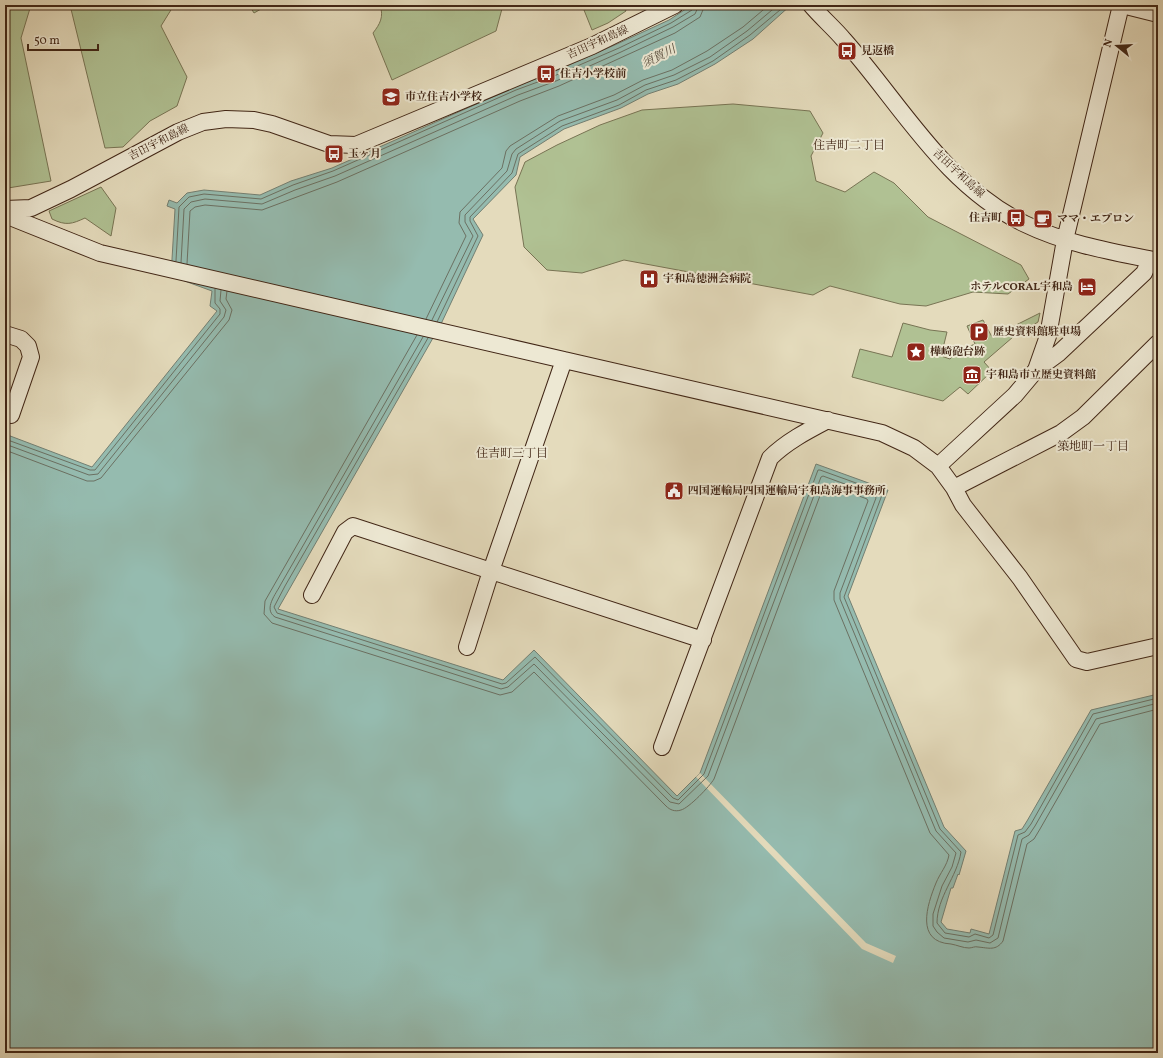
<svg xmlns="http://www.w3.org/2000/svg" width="1163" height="1058" font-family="Vollkorn,'Noto Serif JP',serif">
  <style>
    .green { fill: #b0c193; stroke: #787454 }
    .water { fill: #95bbaf; stroke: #737f72 }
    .pier { fill: #e4dbbc }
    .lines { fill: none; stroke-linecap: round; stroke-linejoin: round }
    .shore { stroke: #6b7062; stroke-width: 1 }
    .secondary-casing { stroke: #412616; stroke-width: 18 }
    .secondary { stroke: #ede8d3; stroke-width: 16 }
    .labels { text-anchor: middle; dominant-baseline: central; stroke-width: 4; stroke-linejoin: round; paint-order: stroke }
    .street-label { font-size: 11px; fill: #412616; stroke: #ede8d3 }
    .poi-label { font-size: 11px; font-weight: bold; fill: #412616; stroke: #ede8d3; text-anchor: start }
    .water-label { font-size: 12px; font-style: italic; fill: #564b3c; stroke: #ede8d3 }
    .neighbourhood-label { font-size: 12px; fill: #412616; stroke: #ede8d3 }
  </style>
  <rect width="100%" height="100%" fill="#e4dbbc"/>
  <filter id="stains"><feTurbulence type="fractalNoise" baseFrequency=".005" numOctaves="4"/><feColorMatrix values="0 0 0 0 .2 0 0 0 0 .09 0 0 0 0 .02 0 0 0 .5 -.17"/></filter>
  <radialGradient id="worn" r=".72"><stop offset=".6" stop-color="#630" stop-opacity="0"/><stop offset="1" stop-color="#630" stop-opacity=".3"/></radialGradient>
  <path class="green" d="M 5,5 L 31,5 L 21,38 L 51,181 L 8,188 L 5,185 Z
    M 70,5 L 174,5 L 161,26 L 187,77 L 177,106 L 150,121 L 123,147 L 105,148 Z
    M 249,5 L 268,5 L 254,13 Z
    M 380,5 L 503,5 L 496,31 L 392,80 L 373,33 C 380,24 384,17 380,5 Z
    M 582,5 L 624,5 L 626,11 L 608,23 L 592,30 Z
    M 733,104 L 810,111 L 823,133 L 811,156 L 816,181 L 845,192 L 874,172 L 894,183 L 928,217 L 1021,265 L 1029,279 L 1008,294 L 973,292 L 926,306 L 900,304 L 830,286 L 813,295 L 624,260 L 582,273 L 547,270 L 524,247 L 515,187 L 525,162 L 557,145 L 600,125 L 642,110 Z
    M 101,187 L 116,208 L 111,236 L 85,218 C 72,224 66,226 52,219 L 49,211 Z
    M 1040,313 L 1038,322 L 1013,337 L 984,362 L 992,371 L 968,394 L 960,387 L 943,401 L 852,377 L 860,349 L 892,357 L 903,323 L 930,330 L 947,332 L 941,356 L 950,359 L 958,351 L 975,344 L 967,326 L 983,320 L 992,337 Z"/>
  <path class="water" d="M 692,5 L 791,5 L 753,39 L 715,64 L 678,84 L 648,94 L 621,108 L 564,129 L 520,157 L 516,175 L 473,219 L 483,235 L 441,324 L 278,609 L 503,680 L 534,650 L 677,796 L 700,773 L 816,464 L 888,490 L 848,596 L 944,827 L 966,851 L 959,875 L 958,874 L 953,888 L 951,888 L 941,922 L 947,929 L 970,933 L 971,929 L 989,934 L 1015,831 L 1022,829 L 1027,821 L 1091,710 L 1158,694 L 1158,1053 L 5,1053 L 5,434 L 92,467 L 217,311 L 210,306 L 212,291 L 171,276 L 175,209 L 167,206 L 169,200 L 177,203 L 187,193 L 204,190 L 260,195 L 291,181 L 332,168 L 515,87 L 553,72 L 617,44 L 669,20 Z"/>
  <path class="pier" d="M 700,773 L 866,943 L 896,956 L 893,963 L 862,949 L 696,777 Z"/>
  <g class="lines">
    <path class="shore" d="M 176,261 L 179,207 L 189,197 L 204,194 L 261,199 L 293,185 L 333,171 L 516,90 L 554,76 L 619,48 L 671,23 L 692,10 L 694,5
      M 181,263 L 184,209 L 191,202 L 205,199 L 262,204 L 295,190 L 335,176 L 518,95 L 556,81 L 621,52 L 673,27 L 695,14 L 699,5
      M 187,264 L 190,211 L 195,207 L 205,205 L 262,210 L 337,182 L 520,101 L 559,86 L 675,33 L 700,17 L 705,5
      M 426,319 L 466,236 L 459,223 L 460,212 L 502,168 L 506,151 L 510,146 L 558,116 L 614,95 L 643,80 L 672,70 L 707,51 L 743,27 L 769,5
      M 432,320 L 473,236 L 465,222 L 465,215 L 507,171 L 512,154 L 516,149 L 560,121 L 617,100 L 645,85 L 674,75 L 710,57 L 747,31 L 778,5
      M 437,322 L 478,236 L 470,221 L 470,217 L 512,173 L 518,154 L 562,126 L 619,105 L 646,90 L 676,80 L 713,61 L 750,35 L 786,5
      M 417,335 L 265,601 L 264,614 L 272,623 L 500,695 L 512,692 L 534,672 L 666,806 C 670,810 675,812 681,810 C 689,808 710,786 714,779 L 824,485 L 827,484 L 867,499 L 868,501 L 834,591 L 834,600 L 930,833 L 949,855 C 947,866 940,873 936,883 C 927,905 915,942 951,944 C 957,945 963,948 969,948 C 972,948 975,946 978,947 C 989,948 996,951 1003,941 L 1027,844 L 1034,839 L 1040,829 L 1100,724 L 1158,709
      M 423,337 L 281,584 C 276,594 263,609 275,617 L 501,689 L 508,687 L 534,664 L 670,802 L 679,804 L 708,776 L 821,477 L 823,476 L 875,495 L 876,498 L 840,593 L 840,599 L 936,831 L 956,853 L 952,867 L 942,886 L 933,914 L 933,926 L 937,932 L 944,938 L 968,942 L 976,940 L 990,943 L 998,938 L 1022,839 L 1029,835 L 1035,826 L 1096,719 L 1158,703
      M 428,338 L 285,586 L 274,607 L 277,613 L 502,684 L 506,683 L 535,657 L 673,798 L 678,800 L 704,774 L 818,470 L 820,470 L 881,492 L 882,495 L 844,597 L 940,829 L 961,852 C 957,877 937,897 937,923 L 945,933 L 969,937 L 975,934 L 989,938 L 993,935 L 1018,835 L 1025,832 L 1031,824 L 1093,714 L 1158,698
      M 5,439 L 90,470 L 95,470 L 220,314 L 220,309 L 215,303 L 215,289
      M 5,444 L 89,475 L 98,474 L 224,317 L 226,310 L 220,301 L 221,290
      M 5,450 L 87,481 L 94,481 L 101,478 L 229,320 L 232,310 L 226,299 L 227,291"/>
    <defs>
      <path id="secondary" d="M 811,5 C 821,17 834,28 844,40 C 901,104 944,185 1025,224 C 1066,244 1113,252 1158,261
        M 1122,5 L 1158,14
        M 5,209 L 31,208 L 71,189 L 178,132 L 203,122 L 226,119 L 254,120 L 272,124 L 329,144 L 356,145 L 592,46 L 675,5
        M 5,215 L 100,253 L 564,360
        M 5,334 L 21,339 L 28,346 L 31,357 L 11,415
        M 1036,370 L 1059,353 L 1144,273 L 1150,260
        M 938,466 L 954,488 L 963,505 L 1020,578 L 1076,659 L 1087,662 L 1158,646
        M 954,488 L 1061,433 L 1083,417 L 1158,343
        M 312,595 L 345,532 L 353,526 L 703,640
        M 467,647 L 491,571 L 564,360 L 882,433 L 914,448 L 938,466 L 1015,395 L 1036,370 L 1048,336 L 1065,240 L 1121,5
        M 662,747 L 770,458 C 786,442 807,431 828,420"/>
    </defs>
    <use href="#secondary" class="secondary-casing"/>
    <use href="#secondary" class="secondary"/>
  </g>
  <defs>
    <symbol id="bus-square" viewBox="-11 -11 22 22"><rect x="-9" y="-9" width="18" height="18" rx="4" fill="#8f2418" stroke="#ede8d3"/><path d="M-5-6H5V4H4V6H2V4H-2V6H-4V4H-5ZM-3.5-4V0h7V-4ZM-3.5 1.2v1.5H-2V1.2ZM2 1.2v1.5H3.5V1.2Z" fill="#fff"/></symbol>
    <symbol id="school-square" viewBox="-11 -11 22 22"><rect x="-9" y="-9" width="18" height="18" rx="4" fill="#8f2418" stroke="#ede8d3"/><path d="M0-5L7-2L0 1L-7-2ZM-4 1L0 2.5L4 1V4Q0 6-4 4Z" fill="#fff"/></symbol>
    <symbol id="cafe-square" viewBox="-11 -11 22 22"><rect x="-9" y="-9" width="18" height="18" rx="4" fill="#8f2418" stroke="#ede8d3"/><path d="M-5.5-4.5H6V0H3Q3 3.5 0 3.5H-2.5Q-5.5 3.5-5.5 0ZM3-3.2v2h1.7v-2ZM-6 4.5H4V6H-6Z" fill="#fff"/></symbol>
    <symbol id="hospital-square" viewBox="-11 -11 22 22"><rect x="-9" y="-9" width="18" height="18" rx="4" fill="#8f2418" stroke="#ede8d3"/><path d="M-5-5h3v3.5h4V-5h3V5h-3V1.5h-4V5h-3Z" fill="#fff"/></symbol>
    <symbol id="hotel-square" viewBox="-11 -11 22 22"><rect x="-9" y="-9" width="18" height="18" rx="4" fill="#8f2418" stroke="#ede8d3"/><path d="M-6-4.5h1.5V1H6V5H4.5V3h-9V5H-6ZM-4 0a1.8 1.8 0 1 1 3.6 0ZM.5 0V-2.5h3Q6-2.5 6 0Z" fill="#fff"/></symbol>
    <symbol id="parking-square" viewBox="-11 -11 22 22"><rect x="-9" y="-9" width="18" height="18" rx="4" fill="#8f2418" stroke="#ede8d3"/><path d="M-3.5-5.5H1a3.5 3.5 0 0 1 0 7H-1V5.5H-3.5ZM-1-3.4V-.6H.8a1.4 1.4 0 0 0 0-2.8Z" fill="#fff"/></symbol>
    <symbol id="sight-square" viewBox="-11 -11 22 22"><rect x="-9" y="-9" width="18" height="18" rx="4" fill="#8f2418" stroke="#ede8d3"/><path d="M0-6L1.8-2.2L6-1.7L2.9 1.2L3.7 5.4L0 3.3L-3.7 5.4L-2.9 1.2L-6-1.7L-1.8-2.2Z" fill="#fff"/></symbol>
    <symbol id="museum-square" viewBox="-11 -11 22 22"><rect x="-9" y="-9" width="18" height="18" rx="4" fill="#8f2418" stroke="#ede8d3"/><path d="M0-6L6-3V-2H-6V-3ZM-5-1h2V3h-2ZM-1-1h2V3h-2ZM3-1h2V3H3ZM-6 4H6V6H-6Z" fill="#fff"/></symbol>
    <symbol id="civic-square" viewBox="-11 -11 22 22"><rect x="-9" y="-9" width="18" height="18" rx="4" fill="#8f2418" stroke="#ede8d3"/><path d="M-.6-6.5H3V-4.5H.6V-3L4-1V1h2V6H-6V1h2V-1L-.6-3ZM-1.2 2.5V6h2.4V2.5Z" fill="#fff"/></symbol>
  </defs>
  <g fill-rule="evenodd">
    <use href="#bus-square" x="836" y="40" width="22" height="22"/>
    <use href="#bus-square" x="535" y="63" width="22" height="22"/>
    <use href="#school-square" x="380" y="86" width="22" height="22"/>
    <use href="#bus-square" x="323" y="143" width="22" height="22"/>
    <use href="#bus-square" x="1005" y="207" width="22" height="22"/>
    <use href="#cafe-square" x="1032" y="208" width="22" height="22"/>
    <use href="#hospital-square" x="638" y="268" width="22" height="22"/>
    <use href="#hotel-square" x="1076" y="276" width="22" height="22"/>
    <use href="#parking-square" x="968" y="321" width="22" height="22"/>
    <use href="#sight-square" x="905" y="341" width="22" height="22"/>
    <use href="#museum-square" x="961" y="364" width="22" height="22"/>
    <use href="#civic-square" x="663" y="480" width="22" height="22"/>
  </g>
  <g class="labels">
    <g class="street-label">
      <text transform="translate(598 43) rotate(-24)">吉田宇和島線</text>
      <text transform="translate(159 143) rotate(-27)">吉田宇和島線</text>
      <text transform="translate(958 174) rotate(43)">吉田宇和島線</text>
    </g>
    <g class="poi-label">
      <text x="861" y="51">見返橋</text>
      <text x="560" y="74">住吉小学校前</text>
      <text x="405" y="97">市立住吉小学校</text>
      <text x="348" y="154">玉ヶ月</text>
      <text x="1002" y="218" text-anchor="end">住吉町</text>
      <text x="1057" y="219">ママ・エプロン</text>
      <text x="663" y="279">宇和島徳洲会病院</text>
      <text x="1073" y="287" text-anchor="end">ホテルCORAL宇和島</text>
      <text x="993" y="332">歴史資料館駐車場</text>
      <text x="930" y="352">樺崎砲台跡</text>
      <text x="986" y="375">宇和島市立歴史資料館</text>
      <text x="688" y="491">四国運輸局四国運輸局宇和島海事事務所</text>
    </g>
    <g class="water-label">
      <text transform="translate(659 57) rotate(-27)">須賀川</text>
    </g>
    <g class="neighbourhood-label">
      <text x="849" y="146">住吉町二丁目</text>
      <text x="1093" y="447">築地町一丁目</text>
      <text x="512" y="454">住吉町三丁目</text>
    </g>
  </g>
  <rect width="1163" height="1058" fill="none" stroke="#e4dbbc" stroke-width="20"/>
  <rect x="6" y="6" width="1151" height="1046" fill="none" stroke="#412616" stroke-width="2"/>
  <rect x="10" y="10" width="1143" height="1038" fill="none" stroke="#412616"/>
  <g transform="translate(1117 46) rotate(288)" stroke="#ede8d3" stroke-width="3" paint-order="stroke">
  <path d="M0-3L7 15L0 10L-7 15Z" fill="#412616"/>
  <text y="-6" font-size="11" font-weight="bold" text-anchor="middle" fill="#412616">N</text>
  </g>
  <path d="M28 44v6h70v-6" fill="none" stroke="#412616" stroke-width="2"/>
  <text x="34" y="44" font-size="12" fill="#412616" stroke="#ede8d3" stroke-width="3" paint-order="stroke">50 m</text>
  <rect width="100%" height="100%" filter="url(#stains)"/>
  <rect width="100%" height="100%" fill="url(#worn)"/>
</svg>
